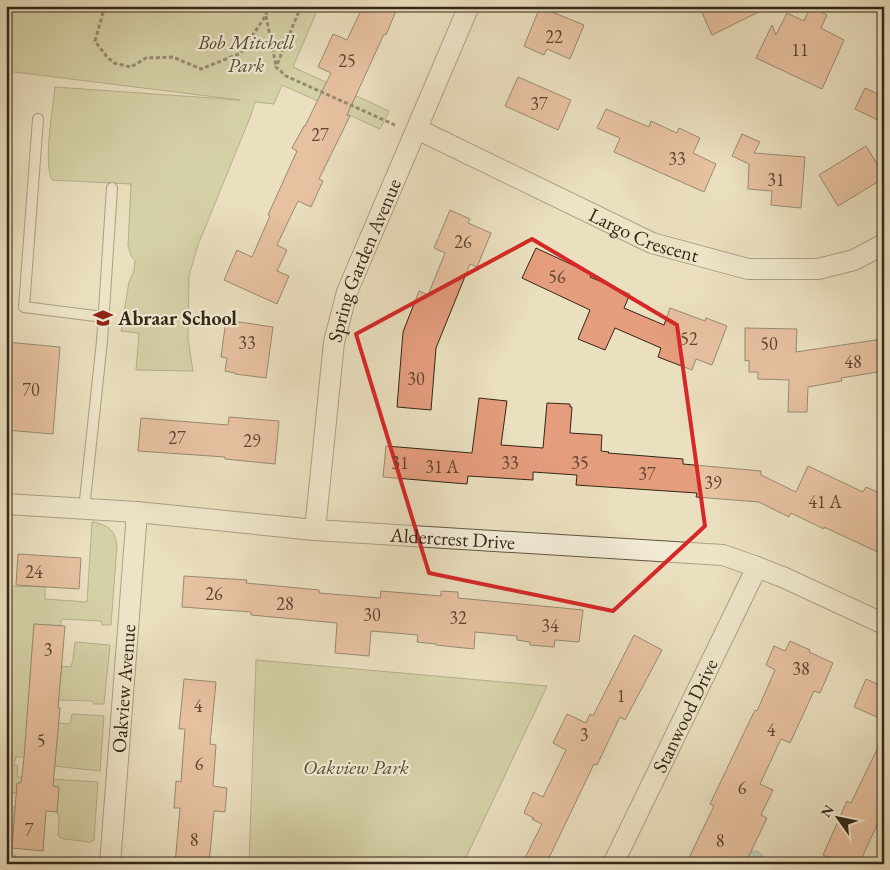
<svg xmlns="http://www.w3.org/2000/svg" width="890" height="870" font-family="'EB Garamond',serif">
  <style>
    .green { fill: #bdc08c; stroke: #787451 }
    .water { fill: #98bdaf; stroke: #708172 }
    .building { fill: #e49d7d; stroke: #332716 }
    .lines { fill: none; stroke-linecap: round; stroke-linejoin: round }
    .lane-casing { stroke: #615540; stroke-width: 12 }
    .street-casing { stroke: #615540; stroke-width: 22 }
    .path { stroke: #332716; stroke-width: 3; stroke-dasharray: 4 2.5; stroke-linecap: butt }
    .lane { stroke: #f1ead5; stroke-width: 10 }
    .street { stroke: #f1ead5; stroke-width: 20 }
    .marked { fill: none; stroke: #d62828; stroke-width: 4; stroke-linejoin: round }
    .labels { text-anchor: middle; dominant-baseline: central; stroke-width: 4.5; stroke-linejoin: round; paint-order: stroke }
    .number-label { font-size: 18px; fill: #5f4430 }
    .park-label { font-size: 20px; font-style: italic; fill: #564d34; stroke: #f1ead5 }
    .street-label { font-size: 20px; fill: #332716; stroke: #f1ead5 }
    .poi-label { font-size: 20px; font-weight: bold; fill: #332716; stroke: #f1ead5; text-anchor: start }
  </style>
  <rect width="100%" height="100%" fill="#eadfbe"/>
  <filter id="stains"><feTurbulence type="fractalNoise" baseFrequency=".004" numOctaves="4"/><feColorMatrix values="0 0 0 0 .2 0 0 0 0 .09 0 0 0 0 .02 0 0 0 .5 -.17"/></filter>
  <radialGradient id="worn" r=".72"><stop offset=".6" stop-color="#630" stop-opacity="0"/><stop offset="1" stop-color="#630" stop-opacity=".3"/></radialGradient>
  <path class="green" d="M 6,6 L 319,6 L 293,67 L 389,111 L 380,129 L 282,85 L 274,104 L 255,102 L 251,115 L 198,245 L 189,276 L 188,339 L 193,371 L 136,370 L 139,333 L 121,331 L 129,282 L 134,271 L 135,260 L 131,256 L 128,246 L 131,184 L 52,180 C 43,163 53,108 55,87 L 240,100 L 6,71 Z
    M 92,522 C 101,523 112,527 115,537 C 116,540 116,543 117,545 L 111,625 L 102,625 L 101,621 L 62,619 L 60,626 L 34,624 L 29,689 L 59,692 L 62,666 L 71,667 L 73,660 L 75,642 L 110,645 L 104,704 L 94,704 L 92,701 L 57,700 L 24,757 L 16,757 L 14,765 L 18,766 L 17,777 L 98,782 L 94,840 L 90,842 L 64,839 L 60,838 L 58,835 L 59,817 L 57,812 L 59,787 L 17,783 L 16,793 L 6,792 L 6,586 L 45,587 L 45,599 L 87,602 Z
    M 256,660 L 547,686 L 463,864 L 249,864 Z
    M 72,714 L 104,716 L 100,771 L 54,766 L 58,723 L 70,724 Z
    M 6,806 L 16,807 L 12,855 L 16,856 L 15,864 L 6,864 Z"/>
  <path class="water" d="M 753,851 C 759,851 763,854 764,860 L 763,864 L 744,864 L 748,854 Z"/>
  <path class="building" d="M 363,6 L 398,6 L 386,35 L 384,34 L 347,115 L 350,116 L 319,179 L 323,181 L 311,207 L 298,201 L 277,245 L 287,250 L 277,271 L 289,276 L 277,304 L 224,280 L 237,250 L 252,257 L 270,216 L 268,215 L 297,151 L 292,148 L 304,126 L 305,126 L 331,73 L 318,67 L 333,34 L 347,40 Z
    M 699,6 L 771,6 L 712,35 Z
    M 540,7 L 584,25 L 570,59 L 547,49 L 544,55 L 524,46 Z
    M 810,7 L 827,15 L 821,28 L 844,40 L 822,89 L 756,58 L 772,25 L 776,35 L 787,13 L 804,21 Z
    M 518,77 L 571,100 L 558,130 L 505,106 Z
    M 865,88 L 884,97 L 884,123 L 855,109 Z
    M 606,109 L 649,127 L 651,121 L 677,133 L 679,128 L 700,138 L 693,153 L 716,164 L 704,192 L 614,152 L 620,138 L 597,128 Z
    M 742,134 L 760,142 L 754,153 L 805,157 L 801,208 L 771,205 L 772,191 L 748,189 L 749,164 L 732,156 Z
    M 866,146 L 884,175 L 884,178 L 838,206 L 819,175 Z
    M 450,210 L 470,219 L 468,223 L 491,233 L 477,267 L 470,264 L 436,348 L 431,410 L 397,407 L 403,332 L 419,291 L 428,295 L 445,253 L 434,248 Z
    M 536,248 L 592,274 L 590,277 L 630,294 L 624,308 L 664,325 L 670,308 L 705,321 L 706,318 L 727,326 L 712,365 L 696,359 L 692,370 L 658,357 L 661,348 L 615,328 L 605,350 L 578,339 L 590,310 L 522,278 Z
    M 226,320 L 273,327 L 266,378 L 235,374 L 235,373 L 225,371 L 227,358 L 221,357 Z
    M 745,328 L 797,329 L 796,352 L 882,339 L 884,350 L 884,371 L 841,378 L 842,381 L 808,387 L 807,412 L 788,412 L 789,380 L 758,379 L 758,372 L 749,372 L 749,360 L 745,361 Z
    M 6,342 L 60,347 L 53,434 L 6,430 Z
    M 479,398 L 507,401 L 501,445 L 543,448 L 547,403 L 570,404 L 570,407 L 572,407 L 570,433 L 602,435 L 601,451 L 609,452 L 608,453 L 683,459 L 683,464 L 761,471 L 761,475 L 796,492 L 808,466 L 863,492 L 866,487 L 884,495 L 884,555 L 824,527 L 824,529 L 791,513 L 789,517 L 759,502 L 696,497 L 697,493 L 576,485 L 577,475 L 533,472 L 533,480 L 468,476 L 467,484 L 383,477 L 386,446 L 472,453 Z
    M 229,417 L 279,421 L 275,464 L 225,459 L 225,457 L 138,451 L 141,418 L 228,425 Z
    M 18,554 L 81,558 L 79,589 L 16,585 Z
    M 184,576 L 247,580 L 246,583 L 319,590 L 319,593 L 380,598 L 381,591 L 441,596 L 441,591 L 458,592 L 458,598 L 583,610 L 579,642 L 555,640 L 554,647 L 530,645 L 530,642 L 517,640 L 517,636 L 475,632 L 474,649 L 436,645 L 436,644 L 417,642 L 418,635 L 371,631 L 369,656 L 335,653 L 337,623 L 251,615 L 251,612 L 182,607 Z
    M 34,624 L 65,626 L 58,708 L 60,708 L 53,786 L 59,787 L 57,812 L 46,811 L 43,851 L 12,848 L 17,783 L 21,783 L 24,757 Z
    M 634,635 L 662,650 L 625,720 L 620,717 L 597,765 L 594,764 L 546,864 L 522,864 L 542,824 L 532,819 L 534,818 L 524,813 L 533,792 L 543,797 L 566,750 L 553,743 L 567,714 L 586,723 L 590,714 L 593,716 Z
    M 790,641 L 810,650 L 809,652 L 833,663 L 820,693 L 814,691 L 790,743 L 781,739 L 760,784 L 773,790 L 761,815 L 767,818 L 745,864 L 686,864 L 714,806 L 710,804 L 755,710 L 757,711 L 775,670 L 766,665 L 774,646 L 785,651 Z
    M 184,679 L 216,682 L 210,744 L 216,745 L 213,786 L 227,788 L 225,812 L 214,811 L 209,864 L 175,864 L 180,808 L 174,808 L 176,781 L 181,782 L 185,729 L 179,729 Z
    M 866,679 L 884,687 L 884,720 L 854,707 Z
    M 884,735 L 884,810 L 859,864 L 842,864 L 823,855 L 847,801 L 851,803 Z"/>
  <g class="lines">
    <defs>
      <path id="lane" d="M 38,119 L 24,307 L 103,317
        M 84,509 L 102,341 L 112,188"/>
      <g id="street">
        <path id="s1" d="M 417,129 L 652,243 L 748,269 L 818,269 L 854,260 L 884,244"/>
        <path id="s2" d="M 6,504 L 137,512 L 315,530 L 723,555 L 757,567 L 785,578 L 884,624"/>
        <path id="s3" d="M 315,530 L 334,342 L 347,292 L 469,6"/>
        <path id="s4" d="M 110,864 L 137,512"/>
        <path id="s5" d="M 613,864 L 757,567"/>
      </g>
    </defs>
    <use href="#lane" class="lane-casing"/>
    <use href="#street" class="street-casing"/>
    <path class="path" d="M 105,6 L 95,41 L 107,57 L 114,63 L 131,67 L 146,58 L 173,57 L 201,69 L 241,53 L 266,15 L 268,6
      M 301,6 L 276,67 L 286,76 L 395,125
      M 266,16 L 276,66"/>
    <use href="#lane" class="lane"/>
    <use href="#street" class="street"/>
  </g>
  <path d="M0 0H890V870H0ZM 532,239 L 677,325 L 705,526 L 613,611 L 429,573 L 356,334 Z" fill="#eadfbe" fill-opacity=".55" fill-rule="evenodd"/>
  <path class="marked" d="M 532,239 L 677,325 L 705,526 L 613,611 L 429,573 L 356,334 Z"/>
  <defs>
    <symbol id="school-bare" viewBox="-9 -9 18 18"><path d="M0-5L7-2L0 1L-7-2ZM-4 1L0 2.5L4 1V4Q0 6-4 4Z" fill="#8f2418" stroke="#f1ead5" stroke-width="2.5" paint-order="stroke"/></symbol>
  </defs>
  <g fill-rule="evenodd">
    <use href="#school-bare" x="89" y="304" width="28" height="28"/>
  </g>
  <g class="labels">
    <g class="number-label">
      <text x="554" y="36">22</text>
      <text x="800" y="49">11</text>
      <text x="347" y="60">25</text>
      <text x="539" y="103">37</text>
      <text x="320" y="134">27</text>
      <text x="677" y="158">33</text>
      <text x="776" y="179">31</text>
      <text x="463" y="241">26</text>
      <text x="557" y="276">56</text>
      <text x="689" y="338">52</text>
      <text x="247" y="342">33</text>
      <text x="769" y="343">50</text>
      <text x="853" y="361">48</text>
      <text x="416" y="378">30</text>
      <text x="31" y="389">70</text>
      <text x="177" y="437">27</text>
      <text x="252" y="440">29</text>
      <text x="400" y="462">31</text>
      <text x="510" y="462">33</text>
      <text x="580" y="462">35</text>
      <text x="442" y="466">31 A</text>
      <text x="647" y="473">37</text>
      <text x="713" y="482">39</text>
      <text x="825" y="501">41 A</text>
      <text x="34" y="571">24</text>
      <text x="214" y="593">26</text>
      <text x="285" y="603">28</text>
      <text x="372" y="614">30</text>
      <text x="458" y="617">32</text>
      <text x="550" y="625">34</text>
      <text x="48" y="649">3</text>
      <text x="801" y="668">38</text>
      <text x="621" y="695">1</text>
      <text x="198" y="705">4</text>
      <text x="771" y="729">4</text>
      <text x="584" y="734">3</text>
      <text x="41" y="740">5</text>
      <text x="199" y="763">6</text>
      <text x="742" y="787">6</text>
      <text x="29" y="829">7</text>
      <text x="194" y="839">8</text>
      <text x="720" y="840">8</text>
    </g>
    <g class="park-label">
      <text x="246" y="42">Bob Mitchell<tspan x="246" dy="23">Park</tspan></text>
      <text x="356" y="767">Oakview Park</text>
    </g>
    <g class="street-label">
      <text stroke="none"><textPath href="#s1" startOffset="251">Largo Crescent</textPath></text>
      <text stroke="none"><textPath href="#s3" startOffset="276">Spring Garden Avenue</textPath></text>
      <text stroke="none"><textPath href="#s2" startOffset="448">Aldercrest Drive</textPath></text>
      <text stroke="none"><textPath href="#s4" startOffset="176">Oakview Avenue</textPath></text>
      <text stroke="none"><textPath href="#s5" startOffset="165">Stanwood Drive</textPath></text>
    </g>
    <g class="poi-label">
      <text x="118" y="318">Abraar School</text>
    </g>
  </g>
  <rect width="890" height="870" fill="none" stroke="#eadfbe" stroke-width="25"/>
  <rect x="8" y="8" width="875" height="855" fill="none" stroke="#332716" stroke-width="2.5"/>
  <rect x="12" y="12" width="865" height="845" fill="none" stroke="#332716"/>
  <g transform="translate(838 818) rotate(303)" stroke="#f1ead5" stroke-width="4" paint-order="stroke">
  <path d="M0-4L9 19L0 12L-9 19Z" fill="#332716"/>
  <text y="-8" font-size="14" font-weight="bold" text-anchor="middle" fill="#332716">N</text>
  </g>
  <rect width="100%" height="100%" filter="url(#stains)"/>
  <rect width="100%" height="100%" fill="url(#worn)"/>
</svg>
